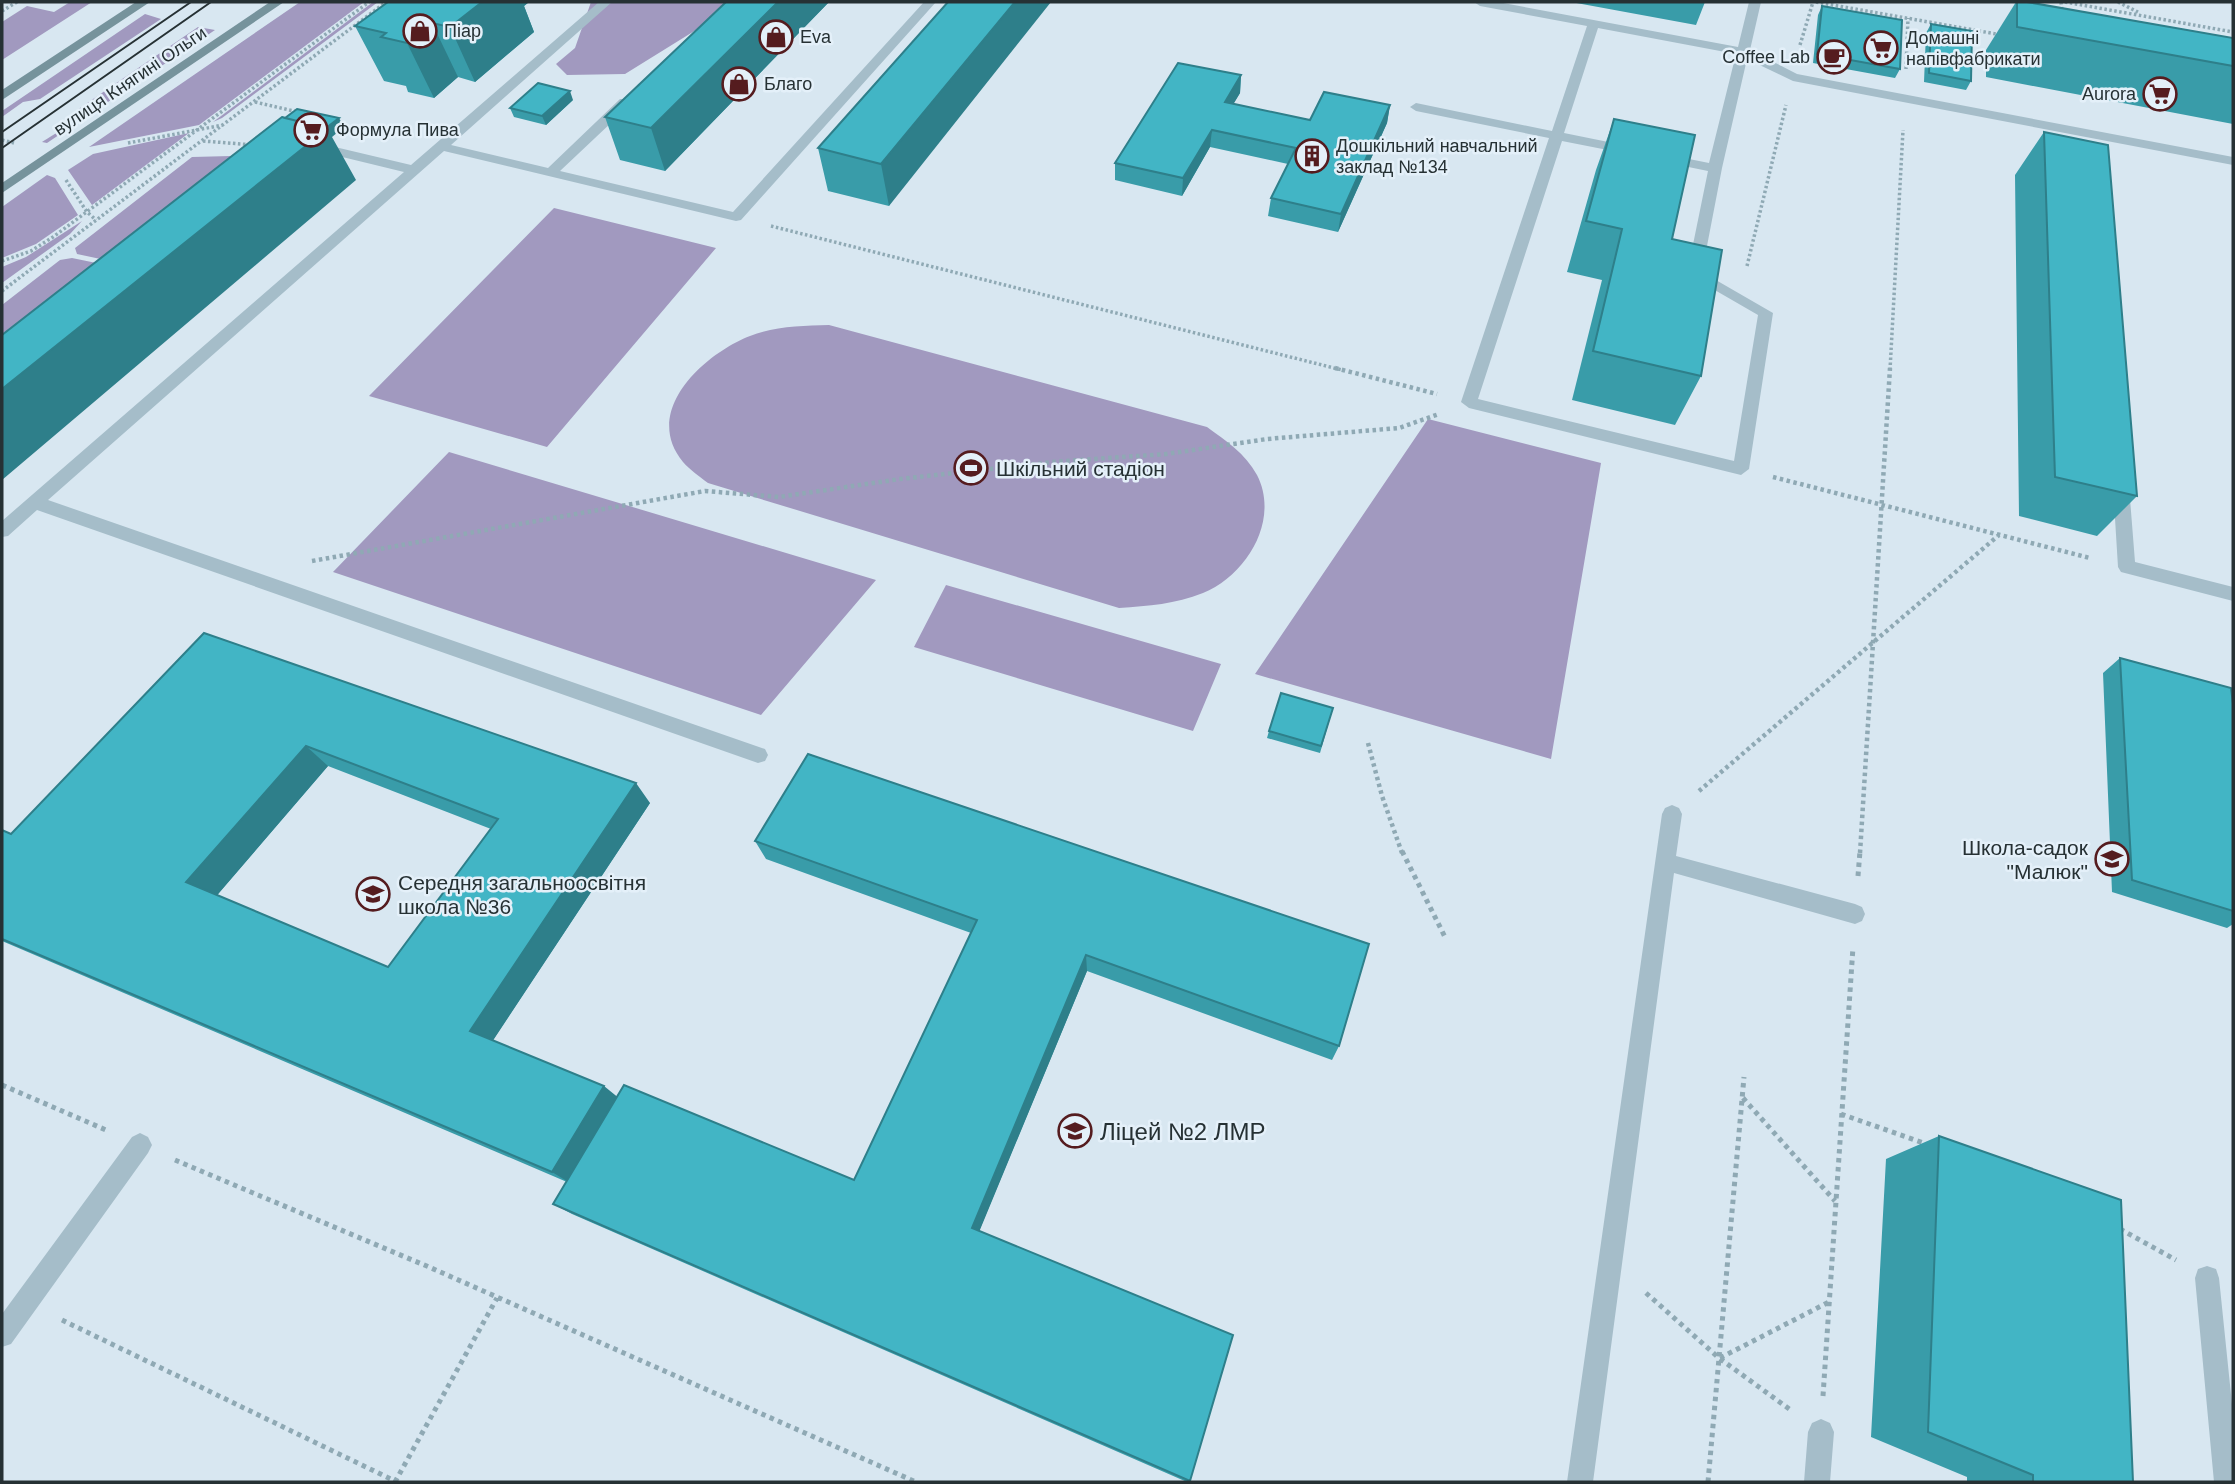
<svg xmlns="http://www.w3.org/2000/svg" width="2235" height="1484" font-family="Helvetica,sans-serif">
  <style>
    .green { fill: #a199bf }
    .lines { fill: none; stroke-linecap: round; stroke-linejoin: round }
    .path-far2 { stroke: #8fa9b4; stroke-width: 3.5; stroke-dasharray: 2.5 2.5; stroke-linecap: butt }
    .path-far1 { stroke: #8fa9b4; stroke-width: 4.5; stroke-dasharray: 3.5 3.5; stroke-linecap: butt }
    .path { stroke: #8fa9b4; stroke-width: 5; stroke-dasharray: 4.5 4.5; stroke-linecap: butt }
    .service { fill: #a5bdc9; fill-rule: evenodd }
    .secondary { fill: #76939c; fill-rule: evenodd }
    .tram { stroke: #263134; stroke-width: 2 }
    .wall { fill: #399ca9; fill-rule: evenodd }
    .shaded-wall { fill: #2e7f8a }
    .building { fill: #42b5c5; stroke: #2e7f8a; stroke-width: 2; fill-rule: evenodd }
    .labels { text-anchor: middle; dominant-baseline: central; stroke-width: 5; stroke-linejoin: round; paint-order: stroke }
    .far-poi-label { font-size: 18px; fill: #263134; stroke: #e4f0f9; text-anchor: start }
    .far-street-label { font-size: 18px; fill: #263134; stroke: #e4f0f9 }
    .poi-label { font-size: 21px; fill: #263134; stroke: #e4f0f9; text-anchor: start }
    .near-poi-label { font-size: 24px; fill: #263134; stroke: #e4f0f9; text-anchor: start }
  </style>
  <rect width="100%" height="100%" fill="#d8e7f1"/>
  <path class="green" d="M 70,2 L 92,2 L 2,60 L 2,22 L 27,6 L 54,12 Z
    M 300,2 L 364,2 L 199,125 L 89,147 Z
    M 373,2 L 378,2 L 222,118 L 213,122 Z
    M 591,2 L 733,2 L 704,25 L 625,74 L 567,75 L 556,64 L 575,48 Z
    M 145,14 L 161,19 L 40,99 L 23,102 L 2,117 L 2,111 Z
    M 198,27 L 215,30 L 47,143 L 42,142 C 54,134 76,124 77,110 Z
    M 189,133 L 92,205 L 68,170 L 93,154 Z
    M 231,156 L 240,159 L 110,261 L 77,254 L 75,248 L 192,157 Z
    M 47,175 L 55,178 L 78,215 L 36,244 L 2,258 L 2,207 Z
    M 554,208 L 716,248 L 547,447 L 369,396 Z
    M 82,221 L 70,234 L 2,283 L 2,267 L 26,257 Z
    M 72,258 L 106,265 L 2,345 L 2,305 L 60,260 Z
    M 829,325 L 1207,427 C 1226,441 1245,453 1257,475 C 1280,520 1247,575 1203,593 C 1175,604 1149,606 1119,608 L 708,483 C 700,477 690,470 683,462 C 641,411 704,354 750,336 C 775,326 802,326 829,325 Z
    M 1428,419 L 1601,463 L 1551,759 L 1255,674 Z
    M 449,452 L 876,580 L 761,715 L 333,572 Z
    M 946,585 L 1221,664 L 1193,731 L 914,647 Z"/>
  <g class="lines">
    <path class="path-far2" d="M 1816,2 L 2002,35
      M 2061,2 L 2062,11
      M 2065,2 L 2233,32
      M 2118,2 L 2138,12
      M 2,11 L 17,2
      M 1800,45 L 1813,2
      M 1906,69 L 1908,18
      M 255,102 L 298,112
      M 2,140 L 14,143
      M 203,141 L 254,145
      M 128,143 L 223,125
      M 66,180 L 87,212 L 96,220
      M 771,226 L 1342,370
      M 2,261 L 31,251 L 53,237 L 369,2
      M 1747,266 L 1786,105
      M 2,291 L 386,2
      M 1890,370 L 1903,130"/>
    <path class="path-far1" d="M 1335,368 L 1437,394
      M 1773,477 L 2090,558
      M 312,561 L 705,491 L 779,497 L 900,479 L 1053,462 L 1166,454 L 1267,439 L 1399,428 L 1439,414
      M 1368,743 L 1382,796 L 1402,853
      M 1699,791 L 1999,535
      M 1860,853 L 1890,368"/>
    <path class="path" d="M 1402,851 L 1445,937
      M 1858,876 L 1860,851
      M 2,1085 L 106,1130
      M 1743,1098 L 1835,1201
      M 1841,1114 L 1926,1144
      M 175,1160 L 429,1267 L 916,1482
      M 2120,1229 L 2176,1260
      M 1646,1293 L 1719,1358 L 1792,1411
      M 62,1320 L 397,1482
      M 1720,1358 L 1829,1302
      M 1823,1396 L 1853,947
      M 395,1482 L 497,1298
      M 1708,1482 L 1744,1077"/>
    <path class="service" d="M 599,2 L 612,2 L 451,145 L 548,168 L 620,99 L 630,99 L 630,105 L 560,171 L 733,212 L 924,2 L 936,2 L 741,220 L 736,221 L 444,151 L 48,500 L 765,749 L 768,755 L 765,761 L 758,763 L 37,510 L 8,536 L 2,537 L 2,521 L 404,172 L 330,154 L 330,148 L 335,147 L 411,165 Z
      M 1474,2 L 1498,2 L 1738,47 L 1749,2 L 1761,2 L 1750,50 L 1797,74 L 2233,157 L 2233,165 L 1793,81 L 1747,59 L 1722,168 L 1702,272 L 1773,313 L 1749,469 L 1741,475 L 1469,408 L 1461,402 L 1549,138 L 1416,111 L 1410,107 L 1416,103 L 1552,131 L 1587,26 L 1480,6 ZM 1598,28 L 1736,54 L 1709,163 L 1664,154 L 1657,158 L 1659,161 L 1708,171 L 1687,274 L 1758,315 L 1734,461 L 1478,399 L 1562,141 L 1628,154 L 1635,150 L 1628,146 L 1564,133 Z
      M 2121,480 L 2129,486 L 2135,562 L 2233,587 L 2233,601 L 2121,572 L 2118,567 L 2113,486 Z
      M 1672,805 L 1679,808 L 1682,814 L 1676,856 L 1855,904 L 1862,907 L 1865,914 L 1862,921 L 1855,924 L 1674,873 L 1593,1482 L 1567,1482 L 1662,814 L 1665,808 Z
      M 140,1133 L 148,1137 L 152,1145 L 148,1153 L 11,1344 L 2,1347 L 2,1314 L 132,1137 Z
      M 2207,1266 L 2216,1269 L 2219,1278 L 2233,1414 L 2233,1482 L 2214,1482 L 2195,1278 L 2198,1269 Z
      M 1821,1419 L 1830,1423 L 1834,1432 L 1830,1482 L 1804,1482 L 1808,1432 L 1812,1423 Z"/>
    <path class="secondary" d="M 136,2 L 150,2 L 2,100 L 2,90 Z
      M 270,2 L 284,2 L 2,193 L 2,183 Z"/>
    <path class="tram" d="M 2,132 L 191,2
      M 2,148 L 211,2"/>
  </g>
  <path class="wall" d="M 388,2 L 529,2 L 524,6 L 534,32 L 475,82 L 458,77 L 434,98 L 408,92 L 406,86 L 384,81 L 355,26 Z
    M 829,2 L 665,171 L 620,160 L 605,117 Z
    M 948,2 L 889,206 L 828,191 L 818,148 Z
    M 1571,2 L 1705,2 L 1696,25 Z
    M 2016,2 L 2027,2 L 2233,38 L 2233,124 L 1986,77 L 1986,50 Z
    M 1822,6 L 1900,69 L 1895,78 L 1813,63 L 1818,15 Z
    M 1931,24 L 1971,81 L 1966,90 L 1924,82 L 1926,33 Z
    M 1241,75 L 1240,93 L 1233,104 L 1310,120 L 1390,105 L 1387,123 L 1338,232 L 1268,216 L 1271,198 L 1288,164 L 1210,147 L 1182,196 L 1115,180 L 1115,163 Z
    M 573,100 L 546,125 L 514,117 L 510,108 Z
    M 1614,119 L 1672,239 L 1701,376 L 1675,425 L 1572,400 L 1602,280 L 1567,272 L 1596,170 Z
    M 2044,132 L 2137,496 L 2097,536 L 2019,516 L 2015,175 Z
    M 204,633 L 650,803 L 493,1040 L 617,1097 L 854,1180 L 971,933 L 766,859 L 755,841 L 808,754 L 1339,1046 L 1332,1060 L 1087,971 L 979,1231 L 1190,1481 L 1187,1482 L 572,1214 L 553,1204 L 567,1182 L 2,941 L 2,830 L 11,834 ZM 328,766 L 491,829 L 388,967 L 217,895 Z
    M 2120,658 L 2233,704 L 2233,924 L 2227,928 L 2112,892 L 2103,673 Z
    M 1333,708 L 1320,753 L 1267,738 L 1269,731 Z
    M 1939,1136 L 2133,1482 L 1967,1482 L 1967,1477 L 1871,1437 L 1886,1159 Z"/>
  <path class="shaded-wall" d="M 482,2 L 529,2 L 524,6 L 534,32 L 475,82 L 450,27 Z
    M 778,2 L 829,2 L 665,171 L 651,128 Z
    M 1015,2 L 1051,2 L 889,206 L 881,164 Z
    M 432,23 L 458,77 L 434,98 L 407,43 Z
    M 1241,75 L 1240,93 L 1224,120 L 1225,102 Z
    M 570,91 L 573,100 L 546,125 L 542,116 Z
    M 1390,105 L 1387,123 L 1338,232 L 1341,214 Z
    M 339,118 L 344,127 L 332,137 L 356,180 L 2,480 L 2,389 Z
    M 1212,130 L 1210,147 L 1182,196 L 1183,178 Z
    M 306,746 L 328,766 L 213,900 L 186,882 Z
    M 636,783 L 650,803 L 490,1045 L 470,1031 Z
    M 1086,955 L 1087,971 L 977,1237 L 972,1228 Z
    M 604,1086 L 620,1099 L 570,1183 L 552,1172 Z"/>
  <path class="building" d="M 388,2 L 482,2 L 450,27 L 432,23 L 407,43 L 381,37 L 386,33 L 355,26 Z
    M 726,2 L 778,2 L 651,128 L 605,117 Z
    M 948,2 L 1015,2 L 881,164 L 818,148 Z
    M 2017,2 L 2027,2 L 2233,38 L 2233,66 L 2017,27 Z
    M 1822,6 L 1902,20 L 1900,69 L 1817,54 Z
    M 1931,24 L 1972,31 L 1971,81 L 1929,73 Z
    M 1178,63 L 1241,75 L 1225,102 L 1310,120 L 1324,92 L 1390,105 L 1341,214 L 1271,198 L 1296,148 L 1212,130 L 1183,178 L 1115,163 Z
    M 538,83 L 570,91 L 542,116 L 510,108 Z
    M 297,109 L 339,118 L 326,128 L 285,118 Z
    M 282,117 L 327,129 L 2,389 L 2,335 Z
    M 1614,119 L 1695,135 L 1672,239 L 1722,250 L 1701,376 L 1593,351 L 1622,229 L 1586,221 Z
    M 2044,132 L 2108,145 L 2137,496 L 2055,477 Z
    M 204,633 L 636,783 L 470,1031 L 604,1086 L 552,1172 L 2,939 L 2,830 L 11,834 ZM 306,746 L 498,819 L 388,967 L 186,882 Z
    M 2120,658 L 2231,688 L 2233,704 L 2233,911 L 2132,880 Z
    M 1281,693 L 1333,708 L 1321,746 L 1269,731 Z
    M 808,754 L 1369,944 L 1339,1046 L 1086,955 L 972,1228 L 1233,1335 L 1190,1481 L 553,1204 L 624,1085 L 854,1180 L 977,920 L 755,841 Z
    M 1939,1136 L 2121,1200 L 2133,1482 L 2033,1482 L 2033,1475 L 1928,1432 Z"/>
  <defs>
    <symbol id="shop-ring" viewBox="-11 -11 22 22"><circle r="9.5" fill="#e4f0f9" stroke="#551c1f" stroke-width="1.5"/><path d="M-5-2.5h2.3a2.7 3.5 0 0 1 5.4 0H5L5.5 6h-11ZM-1.5-2.5h3a1.5 2.3 0 0 0-3 0Z" fill="#551c1f"/></symbol>
    <symbol id="supermarket-ring" viewBox="-11 -11 22 22"><circle r="9.5" fill="#e4f0f9" stroke="#551c1f" stroke-width="1.5"/><path d="M-6-5.5h2.5l.6 2H6L4.5 2H-2.5L-4.4-4H-6ZM-1.5 3.2a1.3 1.3 0 1 0 .1 0ZM3 3.2a1.3 1.3 0 1 0 .1 0Z" fill="#551c1f"/></symbol>
    <symbol id="cafe-ring" viewBox="-11 -11 22 22"><circle r="9.5" fill="#e4f0f9" stroke="#551c1f" stroke-width="1.5"/><path d="M-5.5-4.5H6V0H3Q3 3.5 0 3.5H-2.5Q-5.5 3.5-5.5 0ZM3-3.2v2h1.7v-2ZM-6 4.5H4V6H-6Z" fill="#551c1f"/></symbol>
    <symbol id="building-ring" viewBox="-11 -11 22 22"><circle r="9.5" fill="#e4f0f9" stroke="#551c1f" stroke-width="1.5"/><path d="M-4-6H4V6H1V3H-1V6H-4ZM-2.5-4.3h1.7v1.8h-1.7ZM.8-4.3h1.7v1.8H.8ZM-2.5-1h1.7V.8h-1.7ZM.8-1h1.7V.8H.8Z" fill="#551c1f"/></symbol>
    <symbol id="stadium-ring" viewBox="-11 -11 22 22"><circle r="9.5" fill="#e4f0f9" stroke="#551c1f" stroke-width="1.5"/><path d="M0-5a6.5 5 0 1 0 0 10a6.5 5 0 1 0 0-10ZM-3.5-1.8h7v3.6h-7Z" fill="#551c1f"/></symbol>
    <symbol id="school-ring" viewBox="-11 -11 22 22"><circle r="9.5" fill="#e4f0f9" stroke="#551c1f" stroke-width="1.5"/><path d="M0-5L7-2L0 1L-7-2ZM-4 1L0 2.5L4 1V4Q0 6-4 4Z" fill="#551c1f"/></symbol>
  </defs>
  <g fill-rule="evenodd">
    <use href="#shop-ring" x="401" y="12" width="38" height="38"/>
    <use href="#shop-ring" x="757" y="18" width="38" height="38"/>
    <use href="#supermarket-ring" x="1862" y="29" width="38" height="38"/>
    <use href="#cafe-ring" x="1815" y="38" width="38" height="38"/>
    <use href="#shop-ring" x="720" y="65" width="38" height="38"/>
    <use href="#supermarket-ring" x="2141" y="75" width="38" height="38"/>
    <use href="#supermarket-ring" x="292" y="111" width="38" height="38"/>
    <use href="#building-ring" x="1293" y="137" width="38" height="38"/>
    <use href="#stadium-ring" x="952" y="449" width="38" height="38"/>
    <use href="#school-ring" x="2093" y="840" width="38" height="38"/>
    <use href="#school-ring" x="354" y="875" width="38" height="38"/>
    <use href="#school-ring" x="1056" y="1112" width="38" height="38"/>
  </g>
  <g class="labels">
    <g class="far-poi-label">
      <text x="444" y="31">Піар</text>
      <text x="800" y="37">Eva</text>
      <text x="1906" y="38">Домашні<tspan x="1906" dy="21">напівфабрикати</tspan></text>
      <text x="1810" y="57" text-anchor="end">Coffee Lab</text>
      <text x="764" y="84">Благо</text>
      <text x="2136" y="94" text-anchor="end">Aurora</text>
      <text x="336" y="130">Формула Пива</text>
      <text x="1336" y="146">Дошкільний навчальний<tspan x="1336" dy="21">заклад №134</tspan></text>
    </g>
    <g class="far-street-label">
      <text transform="translate(130 81) rotate(-34)">вулиця Княгині Ольги</text>
    </g>
    <g class="poi-label">
      <text x="996" y="468">Шкільний стадіон</text>
      <text x="2088" y="847" text-anchor="end">Школа-садок<tspan x="2088" dy="24">"Малюк"</tspan></text>
      <text x="398" y="882">Середня загальноосвітня<tspan x="398" dy="24">школа №36</tspan></text>
    </g>
    <g class="near-poi-label">
      <text x="1100" y="1131">Ліцей №2 ЛМР</text>
    </g>
  </g>
  <rect width="2235" height="1484" fill="none" stroke="#263134" stroke-width="7"/>
</svg>
